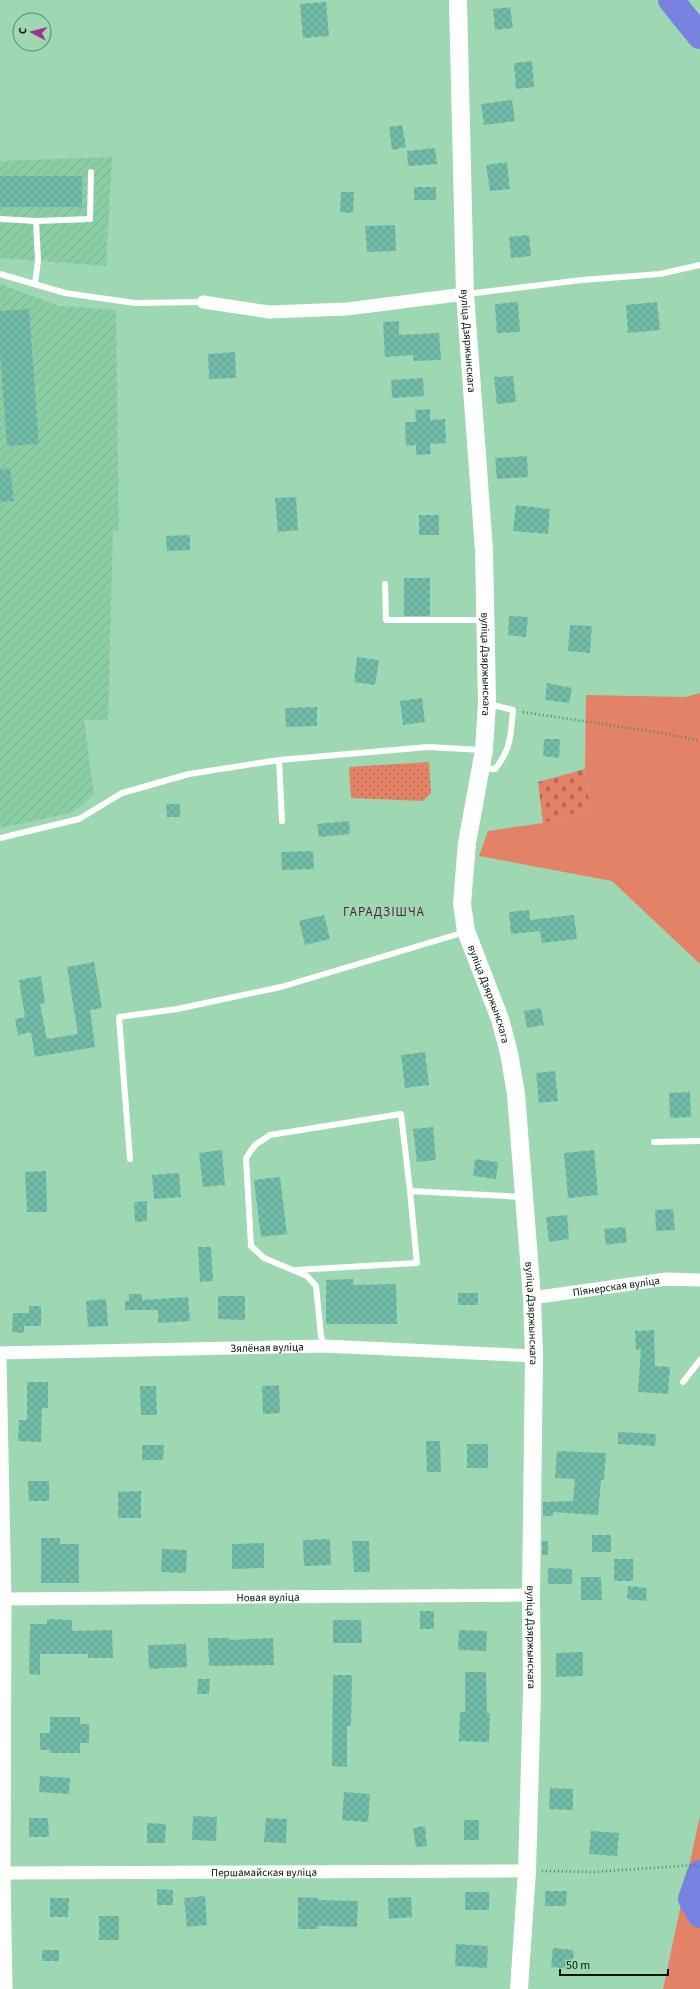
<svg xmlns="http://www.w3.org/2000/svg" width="700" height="1989" font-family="'Source Sans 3',sans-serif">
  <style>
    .industrial { fill: url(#industrial-furrows) }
    .grass { fill: #e38266 }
    .cemetery { fill: url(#cemetery-stones) }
    .park { fill: url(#park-dots) }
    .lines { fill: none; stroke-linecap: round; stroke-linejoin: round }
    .river { stroke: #7882e0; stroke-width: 26 }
    .building { fill: url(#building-cross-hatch) }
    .path { stroke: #567f66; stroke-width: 2.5; stroke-dasharray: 1 3; stroke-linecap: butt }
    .lane { stroke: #fff; stroke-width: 6 }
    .street { stroke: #fff; stroke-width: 13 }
    .secondary { stroke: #fff; stroke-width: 18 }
    .labels { text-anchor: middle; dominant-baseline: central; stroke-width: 3; stroke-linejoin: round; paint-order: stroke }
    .street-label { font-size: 11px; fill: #001408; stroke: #9dd8b3 }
    .quarter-label { font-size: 13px; letter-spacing: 1px; fill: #541d49; stroke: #9dd8b3 }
  </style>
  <defs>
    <pattern id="industrial-furrows" width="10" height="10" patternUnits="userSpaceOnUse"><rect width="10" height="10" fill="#8bcea4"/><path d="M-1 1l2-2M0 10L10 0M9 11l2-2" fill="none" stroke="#76b08c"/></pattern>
    <pattern id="cemetery-stones" width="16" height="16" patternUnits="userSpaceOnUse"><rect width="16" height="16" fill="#e38266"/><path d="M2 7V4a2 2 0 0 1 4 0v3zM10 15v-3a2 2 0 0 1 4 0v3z" fill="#b66952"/></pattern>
    <pattern id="park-dots" width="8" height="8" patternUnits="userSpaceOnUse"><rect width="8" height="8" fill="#e38266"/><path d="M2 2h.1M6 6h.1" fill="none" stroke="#b66952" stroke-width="1.8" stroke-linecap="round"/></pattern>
    <pattern id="building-cross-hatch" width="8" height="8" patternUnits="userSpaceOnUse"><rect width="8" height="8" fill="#72bdaa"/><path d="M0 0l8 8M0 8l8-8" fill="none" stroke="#61a291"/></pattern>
  </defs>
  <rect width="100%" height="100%" fill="#9dd8b3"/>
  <path class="industrial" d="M 112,157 L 106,266 L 0,258 L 0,161 Z
    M 0,284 L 59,306 L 116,310 L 119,531 L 113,531 L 108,720 L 84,720 L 94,795 L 71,813 L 0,828 Z"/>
  <path class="grass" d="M 700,693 L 700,964 L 612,881 L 479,856 L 488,831 L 543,823 L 590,808 L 585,769 L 586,695 L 685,697 Z
    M 700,1818 L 700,1989 L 663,1989 L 699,1820 Z"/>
  <path class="cemetery" d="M 585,769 L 590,808 L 543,823 L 538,782 Z"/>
  <path class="park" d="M 429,762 L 431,793 L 423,801 L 351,798 L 349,767 Z"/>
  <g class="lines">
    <path class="river" d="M 671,0 L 700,36
      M 700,1873 L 691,1899 L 700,1915"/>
  </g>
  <path class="building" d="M 326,2 L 329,36 L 303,38 L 300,4 Z
    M 510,7 L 513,28 L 495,30 L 493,9 Z
    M 532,61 L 534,87 L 516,89 L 514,63 Z
    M 512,100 L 515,121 L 484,125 L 481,104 Z
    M 402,125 L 406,147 L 392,150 L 389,127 Z
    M 435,148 L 437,164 L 408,166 L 407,151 Z
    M 507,162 L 510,189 L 490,191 L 486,165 Z
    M 0,176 L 82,176 L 82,207 L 0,207 Z
    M 414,187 L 436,187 L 436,200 L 414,200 Z
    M 341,192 L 354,192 L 353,213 L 340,212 Z
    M 395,225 L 396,251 L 367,252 L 365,226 Z
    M 529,235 L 531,256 L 511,258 L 509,237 Z
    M 518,302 L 520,332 L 497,333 L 495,304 Z
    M 657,302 L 660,330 L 628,333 L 626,305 Z
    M 29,309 L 39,444 L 7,446 L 0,352 L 0,311 Z
    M 399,321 L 399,335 L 439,333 L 441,360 L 413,361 L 413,355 L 385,357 L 383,322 Z
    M 235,352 L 236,378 L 209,379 L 208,354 Z
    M 513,376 L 516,402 L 497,404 L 494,377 Z
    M 423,378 L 424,396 L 392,398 L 391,380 Z
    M 430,409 L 430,420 L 445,419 L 446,443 L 430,444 L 431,454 L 416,455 L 416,445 L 406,446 L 405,422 L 416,422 L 415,410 Z
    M 527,456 L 528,477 L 497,479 L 495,458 Z
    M 10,468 L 14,501 L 0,502 L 0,470 Z
    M 296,497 L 298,530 L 278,532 L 275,498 Z
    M 516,505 L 550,509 L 548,534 L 513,531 Z
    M 419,515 L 439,515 L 439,535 L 419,535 Z
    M 190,535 L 190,550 L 167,551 L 166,536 Z
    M 404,578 L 430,578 L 430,616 L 404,616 Z
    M 509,616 L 528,617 L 526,637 L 508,635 Z
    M 570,625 L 592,626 L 590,653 L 568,651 Z
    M 357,657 L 379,660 L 375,685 L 354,682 Z
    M 547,683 L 572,688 L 569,703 L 545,700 Z
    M 422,698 L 425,722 L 403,725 L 400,701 Z
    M 317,707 L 317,726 L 286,727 L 285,708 Z
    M 544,739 L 560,739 L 559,758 L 543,756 Z
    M 166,804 L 180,804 L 180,817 L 167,817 Z
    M 349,821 L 350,834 L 319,837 L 317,824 Z
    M 313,851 L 314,869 L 282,870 L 281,852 Z
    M 529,910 L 530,920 L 574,915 L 577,939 L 542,943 L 540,931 L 511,934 L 509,912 Z
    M 324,915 L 330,939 L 305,945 L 299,921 Z
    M 94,962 L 102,1008 L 90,1010 L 95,1047 L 35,1057 L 31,1032 L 18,1035 L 15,1019 L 25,1017 L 19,980 L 41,976 L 45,1003 L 40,1004 L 47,1039 L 78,1034 L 67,967 Z
    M 541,1008 L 544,1025 L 527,1028 L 524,1011 Z
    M 425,1052 L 429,1085 L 405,1088 L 401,1055 Z
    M 555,1071 L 558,1101 L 539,1103 L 536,1073 Z
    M 690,1092 L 691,1117 L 670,1118 L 669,1093 Z
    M 433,1127 L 436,1160 L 417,1162 L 413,1129 Z
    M 222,1150 L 225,1185 L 203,1187 L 199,1153 Z
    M 594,1150 L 598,1195 L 568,1198 L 564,1153 Z
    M 475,1159 L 498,1162 L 496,1179 L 473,1176 Z
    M 46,1171 L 47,1212 L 27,1212 L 25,1172 Z
    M 179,1173 L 181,1197 L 154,1199 L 152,1175 Z
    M 280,1177 L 287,1234 L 261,1237 L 254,1180 Z
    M 147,1201 L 147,1221 L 135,1222 L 134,1202 Z
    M 673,1209 L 675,1230 L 656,1231 L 655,1210 Z
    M 567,1215 L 569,1239 L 549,1242 L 546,1217 Z
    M 625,1227 L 627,1242 L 606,1245 L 604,1229 Z
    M 198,1247 L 211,1247 L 213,1281 L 200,1282 Z
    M 353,1279 L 353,1285 L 396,1284 L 397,1324 L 326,1324 L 326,1280 Z
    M 458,1293 L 478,1293 L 478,1305 L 458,1305 Z
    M 129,1294 L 142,1294 L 142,1300 L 188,1297 L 190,1321 L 158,1323 L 158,1310 L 125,1310 L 125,1301 L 129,1301 Z
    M 218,1296 L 245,1296 L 245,1320 L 218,1319 Z
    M 106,1299 L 108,1326 L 88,1327 L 86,1301 Z
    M 29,1306 L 41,1306 L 41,1326 L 24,1326 L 24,1333 L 12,1332 L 13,1313 L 29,1313 Z
    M 654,1330 L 655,1366 L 670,1367 L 668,1394 L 638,1392 L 641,1349 L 636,1350 L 635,1331 Z
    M 27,1382 L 48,1382 L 48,1408 L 42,1408 L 41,1442 L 18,1441 L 19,1420 L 27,1420 Z
    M 279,1385 L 280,1413 L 263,1414 L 262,1386 Z
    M 140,1386 L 156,1386 L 157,1415 L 141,1415 Z
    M 618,1432 L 656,1434 L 655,1446 L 618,1444 Z
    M 426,1441 L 440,1441 L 441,1472 L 427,1472 Z
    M 467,1444 L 488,1444 L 488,1468 L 467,1468 Z
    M 142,1445 L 164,1445 L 163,1460 L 142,1460 Z
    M 557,1451 L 606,1453 L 604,1480 L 601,1480 L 598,1515 L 553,1512 L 553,1516 L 543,1516 L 543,1502 L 573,1501 L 575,1479 L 555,1478 Z
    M 28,1481 L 49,1481 L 49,1501 L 29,1501 Z
    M 141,1491 L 141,1518 L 118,1518 L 118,1492 Z
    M 592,1535 L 611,1535 L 611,1552 L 592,1552 Z
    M 41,1538 L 60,1538 L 60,1544 L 79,1544 L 79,1583 L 41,1583 Z
    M 330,1539 L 331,1565 L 304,1566 L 303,1540 Z
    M 352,1541 L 369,1541 L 370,1572 L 354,1572 Z
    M 542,1541 L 548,1541 L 548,1555 L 542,1555 Z
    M 264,1543 L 264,1568 L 232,1569 L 232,1544 Z
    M 162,1549 L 187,1550 L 186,1573 L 161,1572 Z
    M 614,1559 L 633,1559 L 633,1581 L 614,1581 Z
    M 548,1568 L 572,1569 L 572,1584 L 548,1584 Z
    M 581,1577 L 601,1577 L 602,1600 L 581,1600 Z
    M 628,1586 L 647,1588 L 646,1601 L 627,1599 Z
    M 420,1611 L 434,1611 L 434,1629 L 420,1629 Z
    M 47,1619 L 72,1620 L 72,1631 L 112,1630 L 113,1658 L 88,1658 L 88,1654 L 40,1654 L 40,1675 L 29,1674 L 30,1624 L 47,1624 Z
    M 333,1620 L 361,1620 L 362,1643 L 333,1643 Z
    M 459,1630 L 487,1631 L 486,1651 L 458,1650 Z
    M 208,1638 L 230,1638 L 230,1640 L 273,1638 L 274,1665 L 209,1666 Z
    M 186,1644 L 187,1667 L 149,1669 L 148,1645 Z
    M 583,1652 L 583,1676 L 556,1677 L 556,1653 Z
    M 465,1672 L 486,1672 L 487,1713 L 490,1713 L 489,1742 L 459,1741 L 460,1712 L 465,1712 Z
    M 333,1675 L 352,1675 L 351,1726 L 347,1726 L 347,1767 L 332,1766 Z
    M 198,1679 L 210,1679 L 209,1694 L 197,1694 Z
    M 50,1717 L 80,1717 L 80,1724 L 89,1724 L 89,1743 L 80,1743 L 80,1753 L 50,1753 L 50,1750 L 40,1750 L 40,1733 L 50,1733 Z
    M 40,1776 L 70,1778 L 69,1794 L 39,1792 Z
    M 550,1788 L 573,1789 L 573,1810 L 549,1809 Z
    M 344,1792 L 370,1794 L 368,1822 L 342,1820 Z
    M 193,1816 L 217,1817 L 216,1841 L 192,1840 Z
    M 29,1818 L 48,1818 L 49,1837 L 29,1837 Z
    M 266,1818 L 287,1819 L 286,1843 L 264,1842 Z
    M 464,1820 L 479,1820 L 479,1840 L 464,1840 Z
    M 147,1823 L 166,1824 L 165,1843 L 147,1843 Z
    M 425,1826 L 427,1846 L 416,1847 L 413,1828 Z
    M 591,1831 L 619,1833 L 617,1856 L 589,1854 Z
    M 157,1889 L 173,1890 L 173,1905 L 157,1905 Z
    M 545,1891 L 567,1891 L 566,1906 L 545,1906 Z
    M 465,1892 L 489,1892 L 489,1910 L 465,1910 Z
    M 205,1896 L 207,1925 L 187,1927 L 184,1898 Z
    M 298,1897 L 318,1898 L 318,1900 L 358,1901 L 357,1927 L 318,1926 L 318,1929 L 298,1929 Z
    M 411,1897 L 412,1917 L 389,1919 L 388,1898 Z
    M 50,1898 L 69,1898 L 68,1917 L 50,1917 Z
    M 99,1916 L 119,1916 L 119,1940 L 99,1940 Z
    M 456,1944 L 488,1946 L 487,1968 L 455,1966 Z
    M 553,1948 L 574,1950 L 572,1969 L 551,1967 Z
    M 42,1950 L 59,1950 L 59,1961 L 42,1961 Z"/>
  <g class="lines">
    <path class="path" d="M 523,712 L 662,733 L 700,741
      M 542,1871 L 594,1872 L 694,1865 L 700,1868"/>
    <path class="lane" d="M 0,219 L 36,221 L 38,260 L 35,284
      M 36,221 L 90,219 L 91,172
      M 0,274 L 65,293 L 135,303 L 203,302
      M 467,294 L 582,280 L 660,274 L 700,265
      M 385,584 L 386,620 L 484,620
      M 279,760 L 282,821
      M 481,768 L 495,769 C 511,750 511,734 513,710 L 489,704
      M 0,838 L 79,819 L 122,793 L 189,774 L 279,760 L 428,747 L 482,750
      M 654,1142 L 700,1141
      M 130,1159 L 119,1017 L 177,1009 L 281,987 L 465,932
      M 296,1270 L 417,1263 L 410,1191
      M 324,1346 L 321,1336 L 316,1286 L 307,1276 L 264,1258 L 251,1246 L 246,1158 L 255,1145 L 270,1135 L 401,1114 L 410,1191 L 522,1197
      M 683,1382 L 700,1360"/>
    <g class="street">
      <path d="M 203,302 L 269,312 L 347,309 L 465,294"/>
      <path id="s1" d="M 532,1298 L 666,1279 L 700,1280"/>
      <path id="s2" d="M 0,1353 L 324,1346 L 534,1356"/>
      <path d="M 0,1361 L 5,1599 L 4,1873 L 6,1989"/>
      <path id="s3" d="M 5,1599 L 531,1595"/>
      <path id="s4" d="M 0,1873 L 527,1871"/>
    </g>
    <path class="secondary" id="s5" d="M 458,0 L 465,294 L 484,550 L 487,703 L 484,750 L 467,843 L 462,904 L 466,931 L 500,1019 L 509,1053 L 516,1094 L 532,1298 L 534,1356 L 531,1595 L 532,1691 L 527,1871 L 519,1989"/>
  </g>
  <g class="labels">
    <g class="street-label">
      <text stroke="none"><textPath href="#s5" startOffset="341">вуліца Дзяржынскага</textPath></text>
      <text stroke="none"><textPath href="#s5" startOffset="665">вуліца Дзяржынскага</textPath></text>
      <text stroke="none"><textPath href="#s5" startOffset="1001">вуліца Дзяржынскага</textPath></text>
      <text stroke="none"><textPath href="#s1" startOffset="85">Піянерская вуліца</textPath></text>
      <text stroke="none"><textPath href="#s5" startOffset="1325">вуліца Дзяржынскага</textPath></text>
      <text stroke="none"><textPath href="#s2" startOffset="267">Зялёная вуліца</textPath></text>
      <text stroke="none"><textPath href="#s3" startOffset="263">Новая вуліца</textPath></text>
      <text stroke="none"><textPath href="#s5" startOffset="1649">вуліца Дзяржынскага</textPath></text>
      <text stroke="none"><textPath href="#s4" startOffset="264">Першамайская вуліца</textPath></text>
    </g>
    <g class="quarter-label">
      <text x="384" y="912">ГАРАДЗІШЧА</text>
    </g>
  </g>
  <g transform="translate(32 32) rotate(277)"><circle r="19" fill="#9dd8b3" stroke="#5e8a6f"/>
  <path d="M0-3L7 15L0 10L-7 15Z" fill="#a2308c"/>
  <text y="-6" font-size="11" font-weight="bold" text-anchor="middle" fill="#001408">С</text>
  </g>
  <path d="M560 1969v6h108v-6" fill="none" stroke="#001408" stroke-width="2"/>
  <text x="566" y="1969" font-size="12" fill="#001408" stroke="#9dd8b3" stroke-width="3" paint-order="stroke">50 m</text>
</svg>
